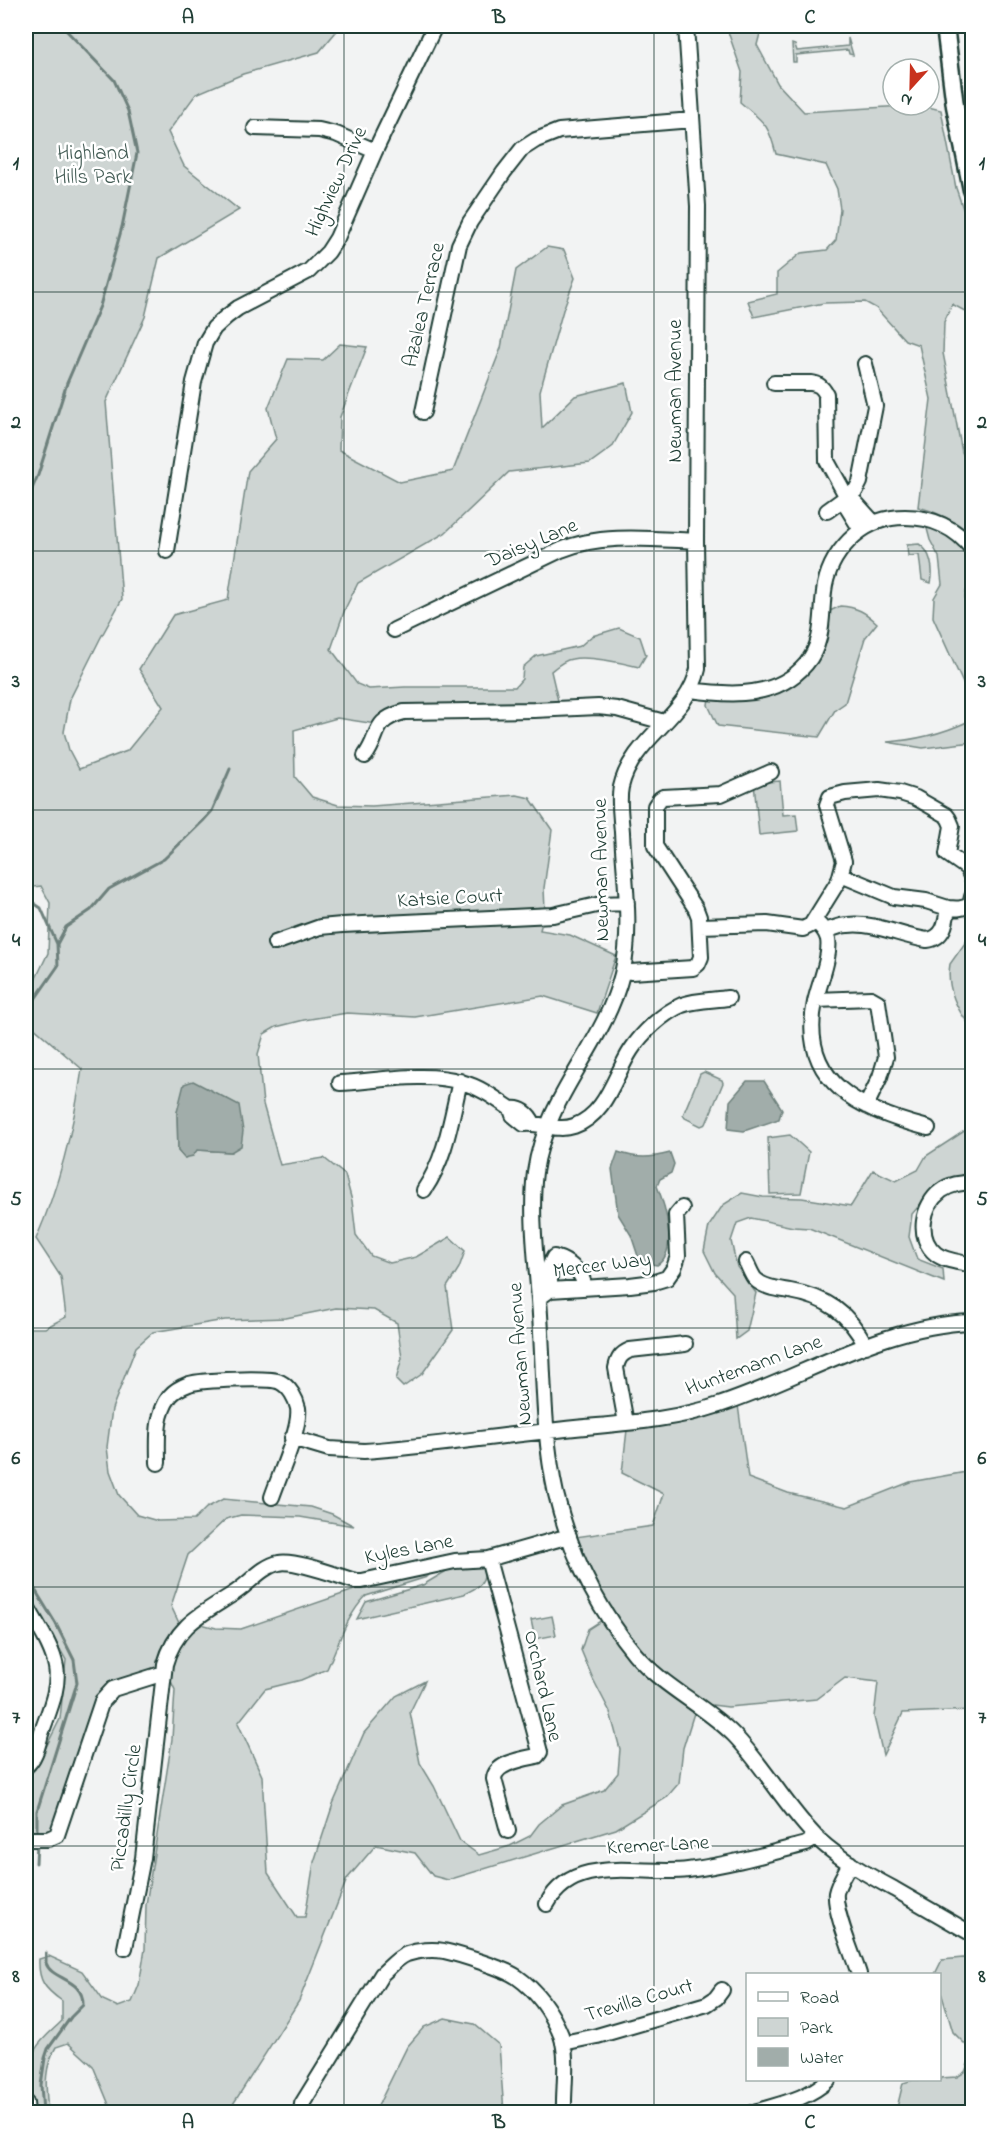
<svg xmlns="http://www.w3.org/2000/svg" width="998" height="2138" font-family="'Indie Flower',sans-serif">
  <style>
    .green { fill: #ced5d3; stroke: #768984; stroke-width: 1.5; fill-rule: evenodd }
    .water { fill: #a1adaa; stroke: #6d807b; stroke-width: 1.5 }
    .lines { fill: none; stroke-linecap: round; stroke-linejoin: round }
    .stream { stroke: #6d807b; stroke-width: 3 }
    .minor-casing { stroke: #1f3d34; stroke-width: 18 }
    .major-casing { stroke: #1f3d34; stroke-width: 21 }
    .minor { stroke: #fff; stroke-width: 14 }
    .major { stroke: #fff; stroke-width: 16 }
    .grid { fill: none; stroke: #1f3d34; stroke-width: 1.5; stroke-opacity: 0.55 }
    .labels { text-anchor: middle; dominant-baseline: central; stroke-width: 5; stroke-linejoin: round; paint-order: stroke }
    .park-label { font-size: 21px; fill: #425b54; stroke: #fff }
    .street-label { font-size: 21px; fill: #1f3d34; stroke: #fff }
    .neatline { fill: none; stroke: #1f3d34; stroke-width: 2 }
    .grid-label { font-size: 20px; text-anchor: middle; font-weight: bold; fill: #1f3d34 }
  </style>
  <rect width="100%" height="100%" fill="#f2f3f3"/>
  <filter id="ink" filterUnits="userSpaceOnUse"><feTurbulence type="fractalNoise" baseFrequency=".0167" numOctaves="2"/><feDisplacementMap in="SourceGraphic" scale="12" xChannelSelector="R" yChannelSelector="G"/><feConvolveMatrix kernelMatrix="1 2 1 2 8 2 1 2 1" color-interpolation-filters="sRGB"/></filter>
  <g filter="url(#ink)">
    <path class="green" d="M 26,26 L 341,26 L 319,52 L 243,74 L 196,94 L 168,132 L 184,166 L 239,210 L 159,258 L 145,317 L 106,402 L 122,599 L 100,639 L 70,699 L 64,732 L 69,750 L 79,769 L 127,751 L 163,707 L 139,669 L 173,615 L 228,600 L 248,471 L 276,439 L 268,408 L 288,359 L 323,360 L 340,344 L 367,347 L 340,417 L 339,450 L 400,482 L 453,471 L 501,348 L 516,270 L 547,247 L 564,250 L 575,278 L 563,310 L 540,391 L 542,428 L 575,396 L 626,383 L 632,412 L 612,447 L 590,463 L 509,472 L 445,533 L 358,583 L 345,609 L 331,649 L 357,684 L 369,689 L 405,687 L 515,687 L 522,679 L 523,667 L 536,656 L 580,646 L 592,636 L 619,628 L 640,637 L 646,655 L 639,667 C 623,663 586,655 572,659 C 564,660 557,666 551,671 L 559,705 L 449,708 L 376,724 L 337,718 L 294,730 L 295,777 L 312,797 L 338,805 L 372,806 L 517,795 L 530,798 L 552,830 L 544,888 L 545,911 L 540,930 L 570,935 L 616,956 L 597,1013 L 543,996 L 415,1017 L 347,1013 L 304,1020 L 276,1027 L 264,1034 L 258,1054 L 263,1104 L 280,1165 L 324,1158 L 345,1175 L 352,1201 L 356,1235 L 371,1256 L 390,1263 L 416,1257 L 450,1237 L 465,1251 L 459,1268 L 447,1287 L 453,1330 L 422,1374 L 403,1387 L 396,1380 L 402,1358 L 397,1323 L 374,1310 L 336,1308 L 286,1318 L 225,1320 L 153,1332 L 136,1347 L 112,1409 L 107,1447 L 110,1471 L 119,1495 L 137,1515 L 158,1521 L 194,1520 L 206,1508 L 223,1499 L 311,1507 L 332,1514 L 354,1526 L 300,1517 L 241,1515 L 226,1519 L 188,1555 L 171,1606 L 179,1623 L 168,1640 L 157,1667 L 103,1689 L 52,1831 L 47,1835 L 27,1835 L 26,1830 L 26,1779 L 35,1769 L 60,1719 L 66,1660 L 26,1589 L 26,1328 L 45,1328 L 66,1317 L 61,1277 L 36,1239 C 59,1186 74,1126 82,1069 L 32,1026 L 27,997 L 48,953 L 50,903 L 41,886 L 26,888 ZM 177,1112 L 231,1152 L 197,1150 L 185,1158 L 178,1151 Z
      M 726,26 L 762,26 L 757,45 L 778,84 L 804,112 L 920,105 L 941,110 L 956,188 L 972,235 L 972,315 L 952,304 L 944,322 L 943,353 L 962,452 L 972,471 L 972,534 C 955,521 939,512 918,507 L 931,399 L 919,345 L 905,340 L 876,308 L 865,302 L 824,303 L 754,317 L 748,301 L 777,294 L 777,273 L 801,253 L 827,250 L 836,240 L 840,209 L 837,189 L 826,165 L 776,154 C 768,122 764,123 740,102 L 742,72 Z
      M 848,38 L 853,55 L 849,54 L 848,50 L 796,55 L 796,62 L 793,62 L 792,44 L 795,45 L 797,51 L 848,46 Z
      M 926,525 C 945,532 974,546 972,569 C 972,578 966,587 965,597 L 972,647 L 972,742 L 923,748 L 887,742 C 915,740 941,734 967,722 L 969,711 L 966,690 L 933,617 L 934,598 L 942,584 L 939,557 L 930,540 Z
      M 919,544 C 931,551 934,570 931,583 L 922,580 L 919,555 L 908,556 L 907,545 Z
      M 840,606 C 857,607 865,612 877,623 L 865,638 L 845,703 L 835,710 L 819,737 L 718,726 L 708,705 L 709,698 L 742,701 L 770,696 L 793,683 L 824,643 L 830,611 Z
      M 780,781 L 783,815 L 796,814 L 798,831 L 759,835 L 754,783 Z
      M 972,933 L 972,1027 C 957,1012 946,987 950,964 Z
      M 704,1072 L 722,1080 L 723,1083 L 706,1124 L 701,1126 L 685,1118 L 683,1115 L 700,1074 Z
      M 972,1126 L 972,1160 L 965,1174 L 934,1188 L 912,1214 L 909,1237 L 917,1259 L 943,1269 L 944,1282 L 809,1228 L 793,1227 L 751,1218 L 737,1223 L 731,1241 L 737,1267 L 756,1293 L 747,1331 L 736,1339 L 733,1293 L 715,1273 L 704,1251 L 709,1226 L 723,1205 L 742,1193 L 763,1197 L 802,1198 L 851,1206 L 873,1170 L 896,1181 L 918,1170 L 926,1156 Z
      M 790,1135 L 809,1152 L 801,1193 L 770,1194 L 768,1138 Z
      M 738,1405 L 748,1478 L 788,1493 L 847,1507 L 910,1482 L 972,1471 L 972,1710 L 903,1713 L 883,1755 L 874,1717 L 878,1682 L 845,1678 L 817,1699 L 728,1707 L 704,1704 L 670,1679 L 641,1650 L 616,1618 L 591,1577 L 575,1537 L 653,1526 L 664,1494 L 622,1473 L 627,1430 L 692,1420 Z
      M 463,1567 L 485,1567 C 485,1585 480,1586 464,1594 L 357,1619 L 366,1602 L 423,1585 L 448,1570 Z
      M 427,1573 L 429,1575 L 427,1577 L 366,1596 C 347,1615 338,1645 327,1669 L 301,1680 L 265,1689 L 238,1723 L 262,1776 L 268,1873 L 297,1917 L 305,1917 L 314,1862 L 333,1804 L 364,1733 L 396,1696 L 425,1681 L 410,1712 L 420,1763 L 434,1786 L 460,1841 L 479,1855 L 510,1846 L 530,1836 L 539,1824 L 562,1805 L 604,1790 L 618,1773 L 620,1749 L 610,1712 L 593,1679 L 581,1650 L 588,1629 L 602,1620 L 623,1650 L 663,1689 L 694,1713 L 683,1748 L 679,1783 L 666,1798 L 616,1829 L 448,1880 L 433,1876 L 415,1853 L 376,1845 L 347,1879 L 299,2001 L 228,2112 L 112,2112 L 93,2066 L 68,2043 L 56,2047 C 43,2069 46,2088 48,2112 L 33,2112 C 30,2093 25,2068 35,2050 C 41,2039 53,2030 62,2021 L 62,2001 C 45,1989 38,1981 39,1959 L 49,1956 L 82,1971 L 103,2000 L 118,2007 L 132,2002 L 139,1985 L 145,1949 L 146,1905 L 172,1739 L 175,1690 L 170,1679 L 171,1664 L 178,1644 L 198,1623 L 216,1628 L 241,1629 L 360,1588 Z
      M 552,1616 L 556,1635 L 535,1639 L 531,1620 Z
      M 963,1958 L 972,1960 L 972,2112 L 896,2112 L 903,2083 L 913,2080 L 940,2080 L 940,2078 L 957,2077 L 965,2072 L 970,2059 L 968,2047 L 953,2032 L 940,1989 L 940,1974 L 935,1974 L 942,1960 Z
      M 445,2018 L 474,2024 L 499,2045 L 504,2112 L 375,2112 L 407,2047 L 424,2027 Z"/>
    <path class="water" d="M 193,1081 L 239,1105 L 243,1131 L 241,1146 L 231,1152 L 197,1150 L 193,1156 L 184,1158 L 178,1151 L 177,1112 L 184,1084 Z
      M 747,1081 L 764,1081 L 782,1109 L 779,1119 L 744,1131 L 728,1129 L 730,1101 Z
      M 618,1152 C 637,1159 651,1158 670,1153 L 674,1164 L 671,1173 L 660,1179 L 657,1186 C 665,1205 679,1252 657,1265 L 645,1263 L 638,1256 L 631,1235 L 618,1214 L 612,1169 Z"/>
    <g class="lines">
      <path class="stream" d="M 26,503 L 38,475 L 67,383 L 100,306 L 122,227 L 137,153 L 128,111 L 114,80 L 62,26
        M 26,898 L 41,908 L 57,944 L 58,966 L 26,1012
        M 57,944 L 66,927 L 91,910 L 109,889 L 164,859 L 203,821 L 212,811 L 230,769
        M 26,1575 L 56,1624 L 74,1660 L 77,1683 L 37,1811 L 37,1836
        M 36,1863 L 37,1842
        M 43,2112 L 41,2085 L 45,2058 L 48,2049 L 71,2017 L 83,2005 C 84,1978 51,1980 46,1963 C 46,1960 46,1957 46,1953"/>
      <defs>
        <path id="minor" d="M 686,26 L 698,206 L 696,541 L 698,669 C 688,717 632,738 621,787 C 618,801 621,817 622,832 C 624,879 633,927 622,974 C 604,1046 546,1095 535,1172 C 530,1212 536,1259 539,1300 C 544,1364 542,1431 556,1494 C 570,1552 597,1608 635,1654 C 663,1687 704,1705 734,1735 C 765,1767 787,1809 819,1840 C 841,1860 868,1875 894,1889 C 920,1904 946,1919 972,1934
          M 255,128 L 319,130 L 336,134 L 375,151
          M 774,383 L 811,383 C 819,384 822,387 826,394 L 827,461 L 849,501 L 856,503 L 874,523
          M 423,412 L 459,245 L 470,222 L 504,172 L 522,149 L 536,140 L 559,131 L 692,120
          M 849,501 L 848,509 L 861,530
          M 827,511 L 856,490 L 860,482 L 875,406 L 865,364
          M 167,551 L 194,382 L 205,343 L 214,328 L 226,317 L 238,308 L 309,271 L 328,252 L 337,238 L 375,151 L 435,26
          M 394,630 L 561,550 C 600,533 653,539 696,541
          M 691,690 C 732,696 777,698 806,664 C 826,640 820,613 825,585 C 829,565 839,549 855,535 C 869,523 886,517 905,517 C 932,517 956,528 972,549
          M 365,756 C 381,734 371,721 404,712 L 534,710 L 598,707 L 617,709 L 664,722
          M 948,908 C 957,909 962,909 970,905 L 972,897
          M 815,921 C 821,926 826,931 828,939 C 831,957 819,984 815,1002 C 798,1083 862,1111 928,1128
          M 700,926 L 767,924 L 803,929 L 811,925 L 839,880 L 844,861 L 827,805 L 830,797 L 845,793 L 879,790 L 900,793 L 916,798 L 946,815 L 949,819 L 952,826 L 947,854 L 967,868 L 972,878
          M 825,931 C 832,929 840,925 848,925 C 875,922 900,936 927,940 C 944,938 946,923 948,908 L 926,901 L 894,897 L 841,875
          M 275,943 L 320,927 L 342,925 L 553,915 L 601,904 L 627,903
          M 623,970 L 631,972 L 693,968 L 698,964 L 701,957 L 699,917 L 696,909 L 655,846 L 655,806 L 660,799 L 663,797 L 721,794 L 771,772
          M 816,1000 L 871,998 L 878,1002 L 886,1057 L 880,1077 L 866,1106
          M 340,1083 C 376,1081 427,1071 461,1082 C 480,1087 495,1098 511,1109 C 521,1107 529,1114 533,1123
          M 511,1109 L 513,1115 L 524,1124 C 540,1122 557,1132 574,1126 C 607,1114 614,1076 631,1050 C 642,1033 663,1013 682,1005 C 695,1000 714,1000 728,998
          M 972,1182 C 962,1183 950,1184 941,1191 C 922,1205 916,1238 936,1254 C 945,1261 961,1262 972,1265
          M 424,1190 C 446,1158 451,1119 460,1081
          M 746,1262 C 749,1267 751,1274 755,1279 C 764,1288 779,1289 790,1291 C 826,1297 849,1313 866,1346
          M 550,1290 L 550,1265 L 554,1257 C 568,1261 585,1273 584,1288
          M 539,1298 L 550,1290 L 630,1285 L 654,1282 L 667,1278 L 674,1268 L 678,1256 L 676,1215 L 682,1208
          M 626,1423 L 616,1368 C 618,1358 621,1354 630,1350 L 685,1344
          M 292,1438 L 329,1449 L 364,1451 C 426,1447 488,1437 549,1431 C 606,1424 665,1423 719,1405 C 804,1377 882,1325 972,1322
          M 158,1463 C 158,1441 155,1416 170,1396 C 175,1390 181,1387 189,1384 C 202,1380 269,1377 280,1382 C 290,1387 296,1399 298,1408 C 301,1428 279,1476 272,1497
          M 488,1559 L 540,1752 L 537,1756 C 523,1759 495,1763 494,1779 L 508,1831
          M 26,1604 C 36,1624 52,1645 56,1667 C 60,1688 48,1713 41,1734 C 38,1745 35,1759 26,1766
          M 26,1839 L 48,1839 L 57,1835 L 102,1701 L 113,1689 L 164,1673
          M 850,1863 C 845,1873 838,1883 836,1893 C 834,1912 853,1955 859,1974
          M 547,1904 C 574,1853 642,1876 688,1870 C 727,1865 767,1854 806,1844 L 817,1837
          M 125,1948 L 143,1858 L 165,1664 C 176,1625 202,1614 233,1594 C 248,1585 262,1566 279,1563 C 293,1559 338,1576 355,1581 L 362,1581 L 455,1561 L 488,1559 L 569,1536
          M 563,2043 L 597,2036 L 707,2004 L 716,1998 L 722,1990
          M 26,2103 L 27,2112
          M 301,2112 L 302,2104 L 382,1974 C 390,1967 397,1958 407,1954 C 418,1950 433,1949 444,1951 C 458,1954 506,1969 517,1977 C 537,1991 552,2013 561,2035 C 569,2058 563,2088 564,2112
          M 754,2112 C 780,2104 808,2099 828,2080"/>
        <path id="major" d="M 945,26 L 955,106 L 972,190"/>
      </defs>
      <use href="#minor" class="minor-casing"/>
      <use href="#major" class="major-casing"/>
      <use href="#minor" class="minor"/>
      <use href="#major" class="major"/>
    </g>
  </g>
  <path class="grid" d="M 344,26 L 344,2112M 654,26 L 654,2112M 26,292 L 972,292M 26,551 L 972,551M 26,810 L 972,810M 26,1069 L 972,1069M 26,1328 L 972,1328M 26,1587 L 972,1587M 26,1846 L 972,1846"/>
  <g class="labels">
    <g class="park-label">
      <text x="93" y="154">Highland<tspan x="93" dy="24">Hills Park</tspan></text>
    </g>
    <g class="street-label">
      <text transform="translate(337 182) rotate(-65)">Highview Drive</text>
      <text transform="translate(425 305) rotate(-77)">Azalea Terrace</text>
      <text transform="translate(676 391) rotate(-90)">Newman Avenue</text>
      <text transform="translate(532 544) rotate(-23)">Daisy Lane</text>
      <text transform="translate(602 870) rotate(-91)">Newman Avenue</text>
      <text transform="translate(450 899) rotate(-3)">Katsie Court</text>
      <text transform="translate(602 1266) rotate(-7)">Mercer Way</text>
      <text transform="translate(521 1354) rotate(-94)">Newman Avenue</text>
      <text transform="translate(754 1366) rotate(-20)">Huntemann Lane</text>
      <text transform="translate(409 1550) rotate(-11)">Kyles Lane</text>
      <text transform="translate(542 1686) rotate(77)">Orchard Lane</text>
      <text transform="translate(127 1808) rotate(-82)">Piccadilly Circle</text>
      <text transform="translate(658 1846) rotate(-3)">Kremer Lane</text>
      <text transform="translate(639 2001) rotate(-16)">Trevilla Court</text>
    </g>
  </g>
  <rect width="998" height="2138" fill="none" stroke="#fff" stroke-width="66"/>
  <rect x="746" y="1973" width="195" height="108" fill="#ffffff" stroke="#a5b1ae" stroke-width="1.5"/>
  <rect x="758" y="1992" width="30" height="9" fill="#ffffff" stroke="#a5b1ae" stroke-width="1.5"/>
  <text x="800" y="2003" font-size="18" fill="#1f3d34">Road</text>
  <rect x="758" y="2018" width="30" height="18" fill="#ced5d3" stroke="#a5b1ae" stroke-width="1.5"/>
  <text x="800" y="2033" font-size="18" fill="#1f3d34">Park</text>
  <rect x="758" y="2048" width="30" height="18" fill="#a1adaa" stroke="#a5b1ae" stroke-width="1.5"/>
  <text x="800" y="2063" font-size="18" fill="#1f3d34">Water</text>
  <g transform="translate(911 87) rotate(202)"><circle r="28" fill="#ffffff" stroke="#a5b1ae" stroke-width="1.5"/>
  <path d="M0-4.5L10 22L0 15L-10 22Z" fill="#c8321e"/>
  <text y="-9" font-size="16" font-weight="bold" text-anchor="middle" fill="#1f3d34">N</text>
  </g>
  <rect x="33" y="33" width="932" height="2072" class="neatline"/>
  <g class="grid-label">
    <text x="188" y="23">A</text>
    <text x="499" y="23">B</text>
    <text x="810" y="23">C</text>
    <text x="16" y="169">1</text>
    <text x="982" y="169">1</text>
    <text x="16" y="428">2</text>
    <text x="982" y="428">2</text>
    <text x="16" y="687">3</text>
    <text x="982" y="687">3</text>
    <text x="16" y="946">4</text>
    <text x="982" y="946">4</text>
    <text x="16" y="1205">5</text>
    <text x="982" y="1205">5</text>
    <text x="16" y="1464">6</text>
    <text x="982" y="1464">6</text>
    <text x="16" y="1723">7</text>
    <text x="982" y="1723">7</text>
    <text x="16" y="1982">8</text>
    <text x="982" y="1982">8</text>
    <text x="188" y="2128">A</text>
    <text x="499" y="2128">B</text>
    <text x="810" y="2128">C</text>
  </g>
</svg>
